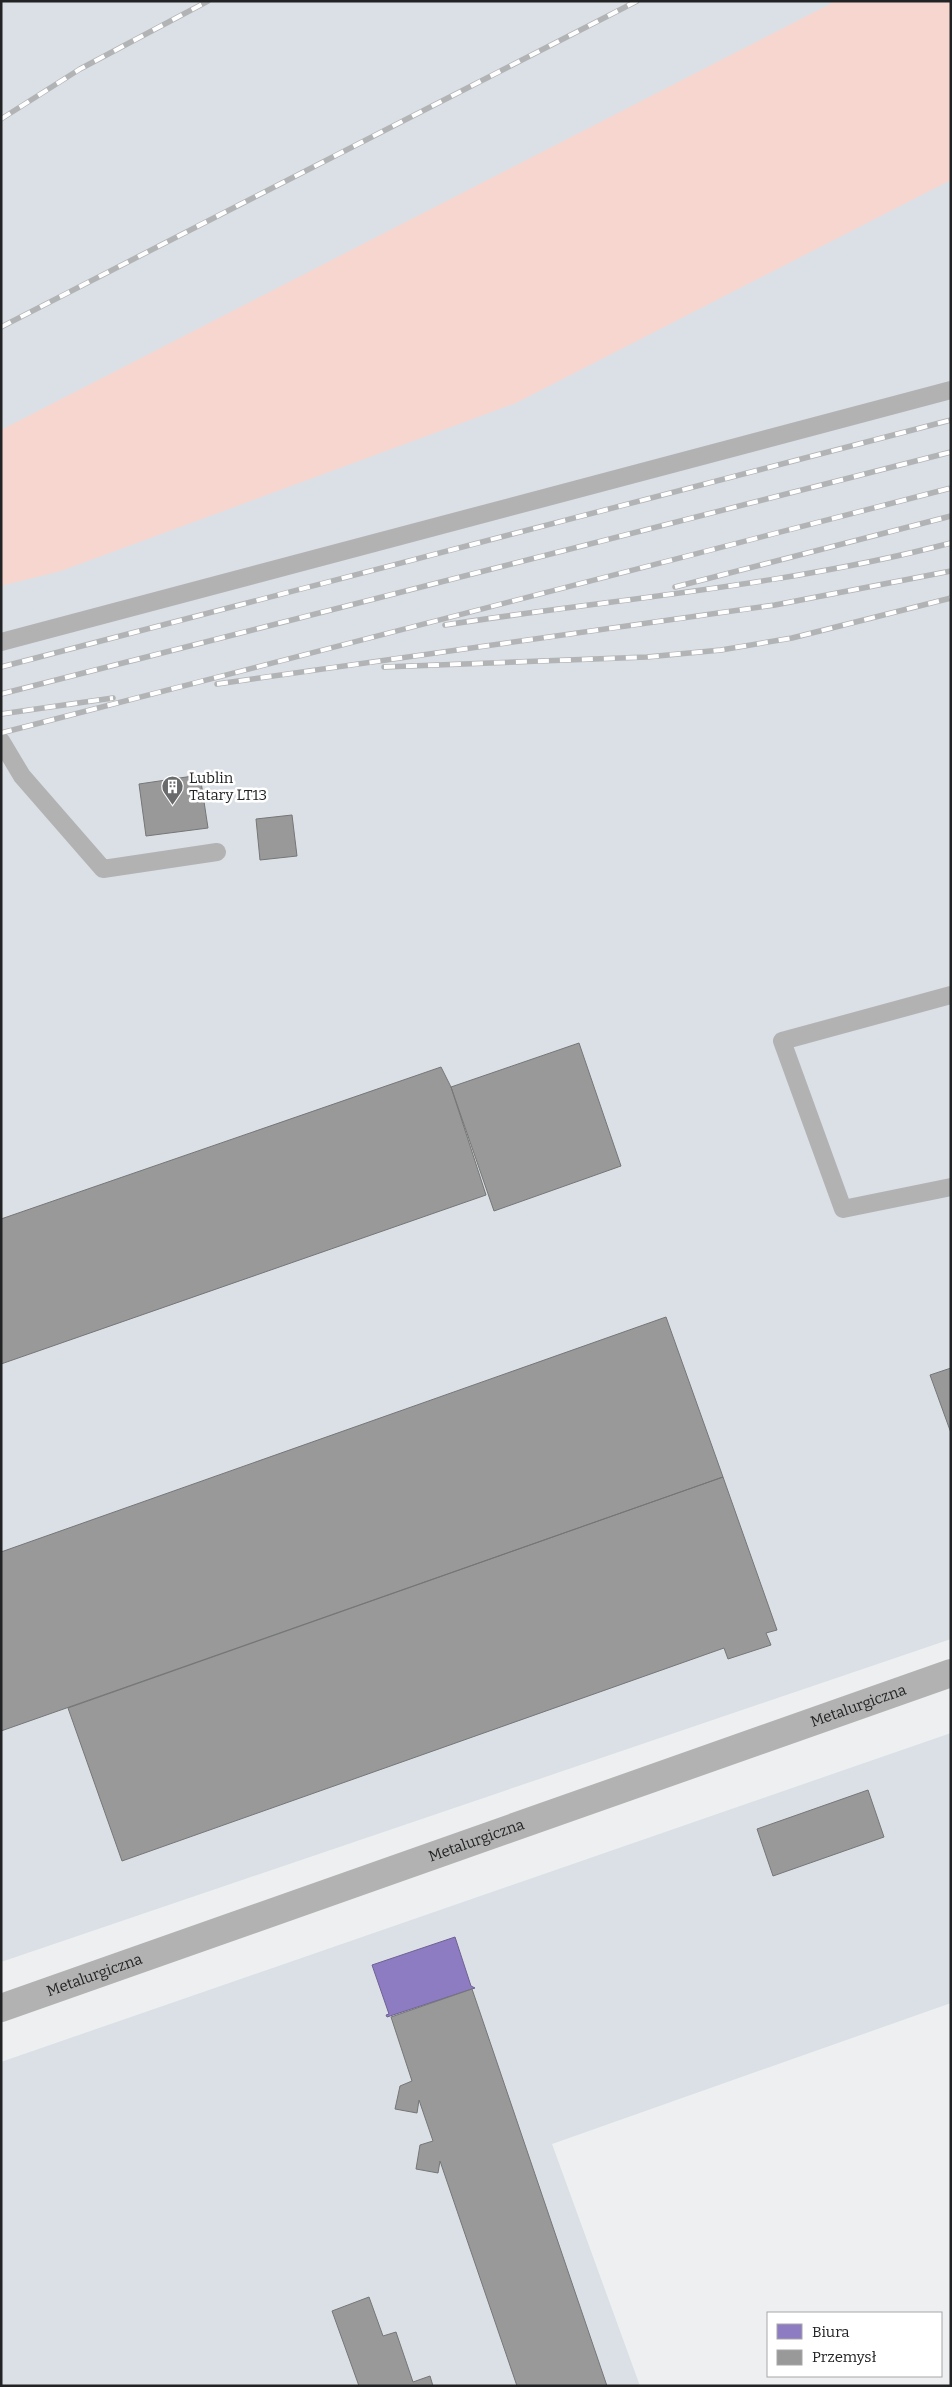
<svg xmlns="http://www.w3.org/2000/svg" width="952" height="2387" font-family="Bitter,serif">
  <style>
    .built { fill: #dae0e5 }
    .green { fill: #f7d6d0 }
    .offices { fill: #8e7cc3; stroke: #6e6193 }
    .industry { fill: #999; stroke: #757676 }
    .lines { fill: none; stroke-linecap: round; stroke-linejoin: round }
    .service { stroke: #b2b2b2; stroke-width: 18 }
    .minor { stroke: #b2b2b2; stroke-width: 28 }
    .rail-casing { stroke: #b2b3b4; stroke-width: 5.5 }
    .rail { stroke: #fff; stroke-width: 4; stroke-dasharray: 11; stroke-linecap: butt }
    .labels { text-anchor: middle; dominant-baseline: central; stroke-width: 5; stroke-linejoin: round; paint-order: stroke }
    .poi-label { font-size: 15px; fill: #222324; stroke: #fff; text-anchor: start }
    .street-label { font-size: 15px; fill: #222324; stroke: #fff }
  </style>
  <rect width="100%" height="100%" fill="#edeff0"/>
  <path class="built" d="M 1,1 L 951,1 L 951,1639 L 1,1962 Z
    M 951,1733 L 951,2003 L 552,2144 L 640,2386 L 1,2386 L 1,2062 Z"/>
  <path class="green" d="M 836,1 L 951,1 L 951,180 L 516,403 L 61,571 L 1,586 L 1,430 Z"/>
  <path class="offices" d="M 455,1937 L 471,1986 L 475,1988 L 387,2017 L 386,2015 L 389,2014 L 372,1965 Z"/>
  <path class="industry" d="M 200,775 L 208,828 L 146,836 L 139,784 Z
    M 292,815 L 297,856 L 260,860 L 256,819 Z
    M 579,1043 L 621,1166 L 494,1211 L 451,1087 Z
    M 441,1067 L 451,1087 L 486,1195 L 1,1364 L 1,1219 Z
    M 666,1317 L 723,1477 L 1,1731 L 1,1552 Z
    M 951,1368 L 951,1433 L 930,1375 Z
    M 723,1477 L 777,1630 L 766,1633 L 771,1645 L 728,1659 L 724,1648 L 122,1861 L 68,1708 Z
    M 868,1790 L 884,1837 L 773,1876 L 757,1829 Z
    M 472,1989 L 607,2386 L 517,2386 L 440,2161 L 438,2173 L 416,2169 L 420,2145 L 433,2141 L 419,2100 L 417,2113 L 395,2109 L 400,2086 L 412,2081 L 391,2017 Z
    M 369,2297 L 383,2336 L 396,2332 L 413,2382 L 430,2376 L 433,2386 L 359,2386 L 332,2311 Z"/>
  <g class="lines">
    <path class="service" d="M 1,642 L 951,390
      M 1,741 L 22,776 L 103,869 L 217,852
      M 951,995 L 782,1041 L 843,1209 L 951,1187"/>
    <path class="minor" id="s1" d="M 1,2008 L 951,1673"/>
    <defs>
      <path id="rail" d="M 1,119 L 80,69 L 208,1
        M 1,327 L 637,1
        M 675,587 L 951,516
        M 445,625 C 614,599 785,586 951,543
        M 1,667 L 951,420
        M 384,667 L 647,657 L 721,650 L 792,638 L 951,598
        M 217,684 L 775,605 L 951,571
        M 1,694 L 951,452
        M 1,714 L 113,698
        M 1,733 L 951,488"/>
    </defs>
    <use href="#rail" class="rail-casing"/>
    <use href="#rail" class="rail"/>
  </g>
  <defs>
    <symbol id="building-pin" viewBox="-11 -11 22 30"><path d="M0 17L-7.5 6A9.5 9.5 0 1 1 7.5 6Z" fill="#696a6b" stroke="#fff"/><path d="M-4-6H4V6H1V3H-1V6H-4ZM-2.5-4.3h1.7v1.8h-1.7ZM.8-4.3h1.7v1.8H.8ZM-2.5-1h1.7V.8h-1.7ZM.8-1h1.7V.8H.8Z" fill="#fff"/></symbol>
  </defs>
  <g fill-rule="evenodd">
    <use href="#building-pin" x="160" y="774" width="25" height="34"/>
  </g>
  <g class="labels">
    <g class="poi-label">
      <text x="189" y="778">Lublin<tspan x="189" dy="17">Tatary LT13</tspan></text>
    </g>
    <g class="street-label">
      <text stroke="none"><textPath href="#s1" startOffset="909">Metalurgiczna</textPath></text>
      <text stroke="none"><textPath href="#s1" startOffset="504">Metalurgiczna</textPath></text>
      <text stroke="none"><textPath href="#s1" startOffset="99">Metalurgiczna</textPath></text>
    </g>
  </g>
  <rect width="952" height="2387" fill="none" stroke="#222324" stroke-width="5"/>
  <rect x="767" y="2312" width="175" height="65" fill="#ffffff" stroke="#a7a7a7"/>
  <rect x="777" y="2324" width="25" height="15" fill="#8e7cc3" stroke="#a7a7a7"/>
  <text x="812" y="2337" font-size="15" fill="#222324">Biura</text>
  <rect x="777" y="2350" width="25" height="15" fill="#999999" stroke="#a7a7a7"/>
  <text x="812" y="2362" font-size="15" fill="#222324">Przemysł</text>
</svg>
